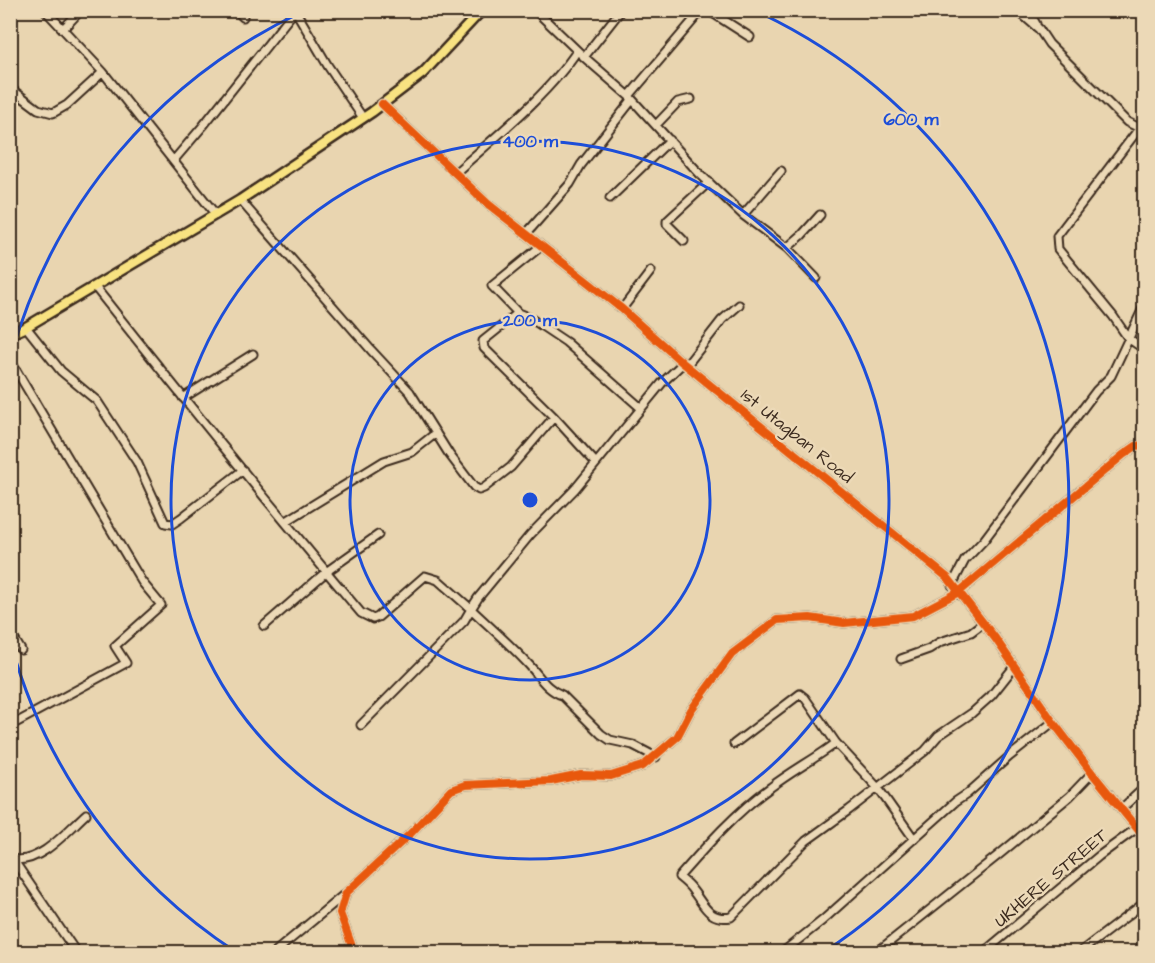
<svg xmlns="http://www.w3.org/2000/svg" width="1155" height="963" font-family="'Architects Daughter',sans-serif">
  <style>
    .lines { fill: none; stroke-linecap: round; stroke-linejoin: round }
    .minor-casing { stroke: #3b2a1e; stroke-width: 11 }
    .major-casing { stroke: #3b2a1e; stroke-width: 13 }
    .minor { stroke: #ecd9b7; stroke-width: 7 }
    .major { stroke: #f8e281; stroke-width: 8 }
    .cycleway-casing { stroke: #ecd9b7; stroke-width: 11 }
    .cycleway { stroke: #e8590c; stroke-width: 8 }
    .ring { fill: none; stroke: #1d4ed8; stroke-width: 3 }
    .labels { text-anchor: middle; dominant-baseline: central; stroke-width: 5; stroke-linejoin: round; paint-order: stroke }
    .street-label { font-size: 18px; fill: #3b2a1e; stroke: #ecd9b7 }
    .centre { fill: #1d4ed8; stroke: #ecd9b7; stroke-width: 3 }
    .ring-label { font-size: 18px; text-anchor: middle; font-weight: bold; fill: #1d4ed8; stroke: #ecd9b7; stroke-width: 5; stroke-linejoin: round; paint-order: stroke }
  </style>
  <rect width="100%" height="100%" fill="#e9d5b0"/>
  <filter id="ink" filterUnits="userSpaceOnUse"><feTurbulence type="fractalNoise" baseFrequency=".0167" numOctaves="2"/><feDisplacementMap in="SourceGraphic" scale="12" xChannelSelector="R" yChannelSelector="G"/><feConvolveMatrix kernelMatrix="1 2 1 2 8 2 1 2 1" color-interpolation-filters="sRGB"/></filter>
  <g filter="url(#ink)">
    <g class="lines">
      <defs>
        <path id="minor" d="M 45,10 L 103,72 L 216,215
          M 236,10 L 243,17
          M 295,10 L 328,66 L 363,118
          M 535,10 L 584,57 L 629,96 L 699,173 L 743,215 L 787,248 L 816,278
          M 708,10 L 750,37
          M 1017,10 L 1039,29 L 1049,44 L 1127,122 L 1144,130
          M 1028,10 L 1036,24
          M 63,29 L 81,10
          M 584,57 L 621,10
          M 10,88 L 38,109 L 53,113 L 67,105 L 103,72
          M 629,96 L 702,10
          M 382,104 L 488,204 L 622,309 L 683,363 L 948,578 L 995,638 L 1053,722 L 1092,773 L 1144,837
          M 1144,122 L 1057,236 L 1058,249 L 1113,316 L 1128,338 L 1144,349
          M 656,125 L 678,102 L 691,99
          M 174,160 L 203,126 L 295,10
          M 455,173 C 494,138 548,95 577,51
          M 610,198 L 670,140
          M 240,200 L 371,350 L 410,392 L 449,454 L 474,487 L 479,490 L 484,488 L 511,467 L 554,417
          M 743,215 L 781,171
          M 526,234 L 570,184 L 581,165 L 632,100
          M 684,241 L 667,224 L 667,221 L 709,182
          M 540,247 L 492,286 L 518,313 L 530,318 L 566,342 L 641,408
          M 787,248 L 802,235 L 820,215
          M 95,287 C 182,397 270,505 361,613 L 373,619 L 378,617 L 425,576 L 438,580 L 471,609 L 464,621 L 361,725
          M 622,309 L 651,271
          M 518,313 L 483,341 L 484,348 L 554,417 L 596,463
          M 26,327 L 61,371 L 97,401 L 137,462 L 165,523 L 172,524 L 181,518 L 243,470
          M 10,360 L 142,582 L 161,605 L 115,646 L 126,663 L 10,726
          M 686,366 L 722,320 L 739,305
          M 183,398 L 253,354
          M 285,522 L 384,461 L 412,452 L 436,433
          M 952,585 L 965,560 L 984,540 L 1096,391 L 1111,376 L 1144,306
          M 264,626 L 326,572 L 378,535
          M 10,632 L 21,650
          M 901,659 L 929,649 L 940,642 L 971,632 L 983,623
          M 836,743 C 815,759 792,771 771,787 C 736,812 707,845 679,877 C 684,881 690,886 693,891 C 704,905 709,921 731,917 L 806,841 L 849,810 L 925,751 L 938,736 L 972,713 L 991,696 L 1014,667
          M 734,744 L 800,694 L 805,698 L 836,743 L 878,788 L 914,839
          M 656,757 L 633,745 L 610,740 L 601,734 L 562,695 C 547,690 540,677 530,666 C 512,646 491,628 471,609 L 478,598 L 530,535 L 575,489 L 662,383 L 683,363
          M 1121,809 L 1144,788
          M 10,855 L 76,952
          M 13,859 C 39,865 67,831 86,814
          M 275,952 L 346,893
          M 354,952 L 340,913 L 346,893 L 411,833 L 451,790 L 465,785 L 551,781 L 581,775 L 611,776 L 643,766 L 677,737 L 691,710 L 732,654 L 777,620 L 810,618 L 844,623 L 913,616 L 959,592 L 1123,455 L 1136,446 L 1144,445
          M 783,952 L 823,920 L 955,802 L 967,794 L 1010,756 L 1053,722
          M 877,952 L 1001,853 L 1070,796 L 1092,773
          M 984,952 L 1099,856 L 1137,828
          M 1080,952 L 1144,903"/>
        <path id="major" d="M 10,334 L 26,327 L 240,200 L 372,112 L 423,73 L 482,10"/>
      </defs>
      <use href="#minor" class="minor-casing"/>
      <use href="#major" class="major-casing"/>
      <use href="#minor" class="minor"/>
      <use href="#major" class="major"/>
      <defs>
        <path id="cycleway" d="M 382,104 L 488,204 L 622,309 L 683,363 L 948,578 L 995,638 L 1053,722 L 1092,773 L 1144,837
          M 354,952 L 340,913 L 346,893 L 411,833 L 451,790 L 465,785 L 551,781 L 581,775 L 611,776 L 643,766 L 677,737 L 691,710 L 732,654 L 777,620 L 810,618 L 844,623 L 913,616 L 959,592 L 1123,455 L 1136,446 L 1144,445"/>
      </defs>
      <use href="#cycleway" class="cycleway-casing"/>
      <use href="#cycleway" class="cycleway"/>
    </g>
  </g>
  <g class="ring">
    <circle cx="530" cy="500" r="180"/>
    <circle cx="530" cy="500" r="359"/>
    <path d="M236 952A539 539 0 0 1 11 644M11 356A539 539 0 0 1 302 12M758 12A539 539 0 0 1 824 952"/>
  </g>
  <g class="labels">
    <g class="street-label">
      <text transform="translate(797 436) rotate(39)">1st Utagban Road</text>
      <text transform="translate(1051 878) rotate(-40)">UKHERE STREET</text>
    </g>
  </g>
  <circle cx="530" cy="500" r="9" class="centre"/>
  <g class="ring-label">
    <text x="911" y="125">600 m</text>
    <text x="530" y="147">400 m</text>
    <text x="530" y="326">200 m</text>
  </g>
  <rect width="1155" height="963" fill="none" stroke="#ecd9b7" stroke-width="36"/>
  <rect x="18" y="18" width="1119" height="927" fill="none" stroke="#3b2a1e" stroke-width="2" filter="url(#ink)"/>
</svg>
